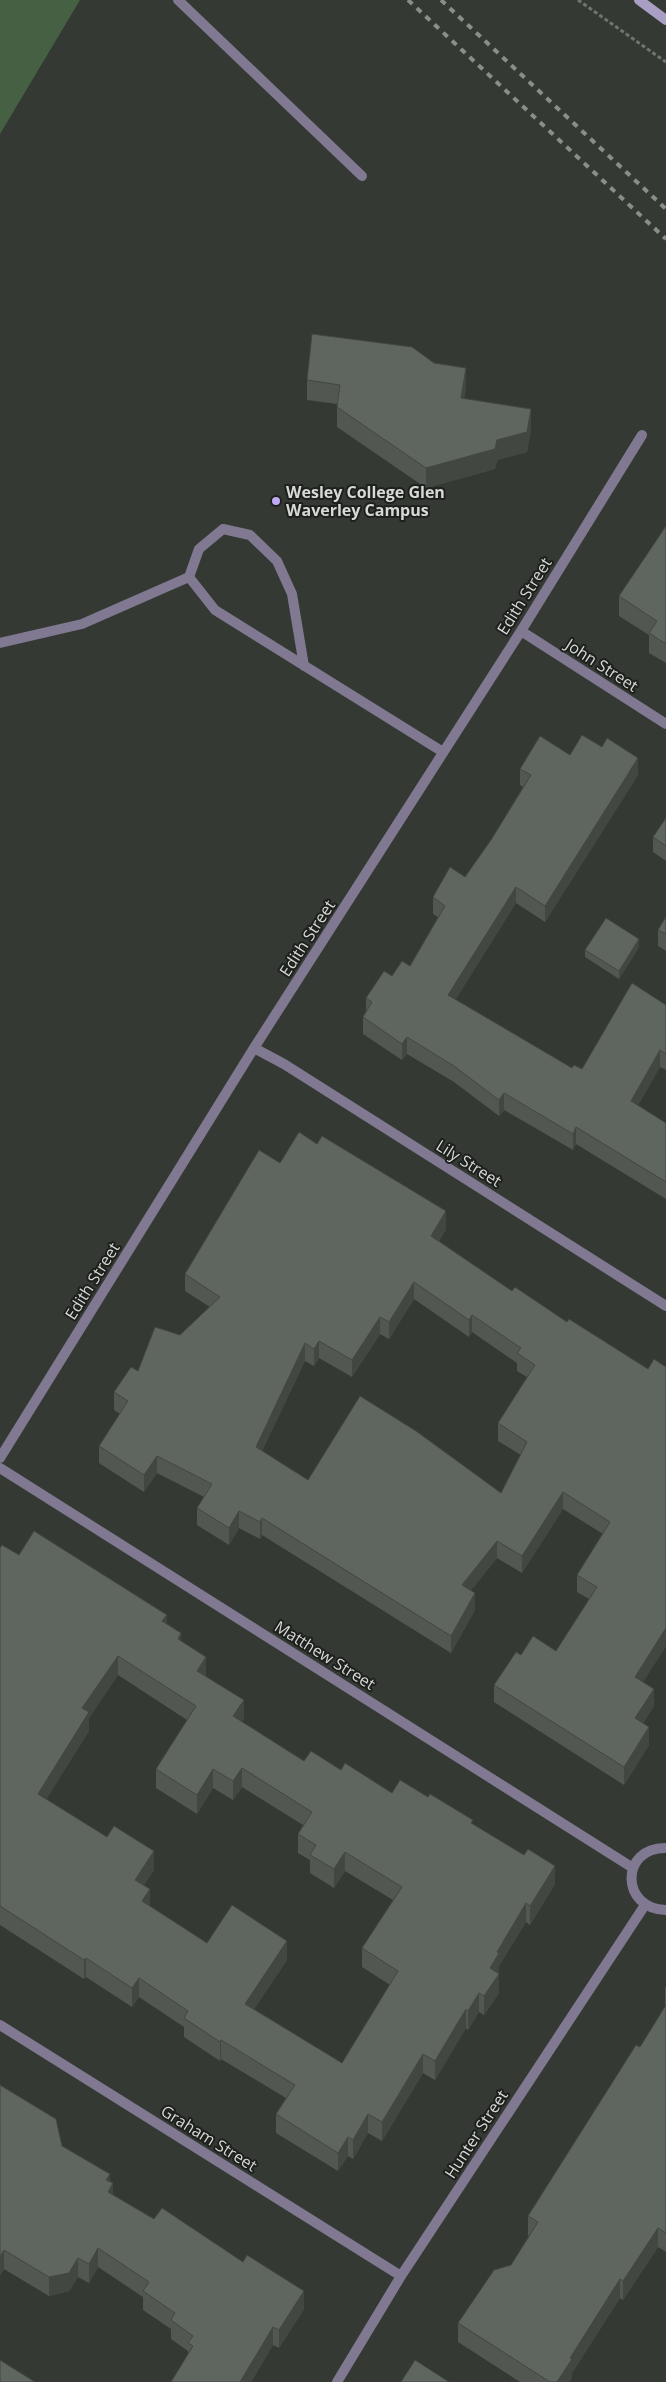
<svg xmlns="http://www.w3.org/2000/svg" width="666" height="2382" font-family="'Open Sans',sans-serif">
  <style>
    .green { fill: #466043 }
    .lines { fill: none; stroke-linecap: round; stroke-linejoin: round }
    .path { stroke: #6f746f; stroke-width: 3; stroke-dasharray: 4 2.5; stroke-linecap: butt }
    .lane { stroke: #807991; stroke-width: 10 }
    .street { stroke: #807991; stroke-width: 10 }
    .secondary { stroke: #a99ec4; stroke-width: 10 }
    .rail { stroke: #8a8e89; stroke-width: 4; stroke-dasharray: 6 6; stroke-linecap: butt }
    .wall { fill: #525752; fill-rule: evenodd }
    .shaded-wall { fill: #424742 }
    .building { fill: #5f655f; stroke: #424742; fill-rule: evenodd }
    .poi-dot { fill: #bfa8f4; stroke: #1e201d; stroke-width: 2 }
    .labels { text-anchor: middle; dominant-baseline: central; stroke-width: 4; stroke-linejoin: round; paint-order: stroke }
    .poi-label { font-size: 16px; font-weight: bold; fill: #d6d9d5; stroke: #1e201d; text-anchor: start }
    .street-label { font-size: 16px; fill: #d6d9d5; stroke: #1e201d }
  </style>
  <rect width="100%" height="100%" fill="#343934"/>
  <path class="green" d="M 0,0 L 80,0 L 0,134 Z"/>
  <g class="lines">
    <path class="path" d="M 578,0 L 666,62"/>
    <path class="lane" d="M 178,0 L 362,176"/>
    <path class="street" d="M 189,577 L 215,610 L 443,752
      M 521,631 L 666,724
      M 0,643 L 82,624 L 189,577 L 199,549 L 223,529 L 250,535 L 277,561 L 292,594 L 304,666
      M 254,1048 L 284,1064 L 666,1306
      M 0,1458 L 254,1048 L 521,631 L 642,435
      M 0,1468 L 633,1868
      M 666,1848 C 620,1847 620,1909 666,1910
      M 0,2025 L 401,2276
      M 337,2382 L 401,2276 L 645,1905"/>
    <path class="secondary" d="M 639,0 L 666,20"/>
    <path class="rail" d="M 408,0 L 666,239
      M 441,0 L 666,209"/>
  </g>
  <path class="wall" d="M 307,380 L 466,389 L 464,398 L 531,430 L 527,452 L 497,460 L 495,469 L 426,488 L 337,427 L 337,404 L 307,400 Z
    M 666,526 L 666,663 L 649,653 L 649,635 L 619,616 L 619,596 Z
    M 570,755 L 638,775 L 545,922 L 516,903 L 455,1000 L 572,1068 L 582,1069 L 666,1005 L 666,1070 L 660,1067 L 638,1105 L 666,1123 L 666,1199 L 576,1144 L 573,1150 L 504,1110 L 499,1116 L 454,1082 L 407,1054 L 402,1060 L 363,1034 L 363,1017 L 366,1012 L 366,998 L 392,976 L 410,966 L 438,917 L 433,914 L 433,897 L 465,877 L 491,840 L 523,787 L 520,785 L 520,769 Z
    M 666,818 L 666,861 L 653,852 L 653,837 Z
    M 666,917 L 666,951 L 658,946 L 658,930 Z
    M 639,947 L 619,979 L 585,957 L 585,950 Z
    M 280,1163 L 446,1229 L 439,1241 L 512,1291 L 648,1369 L 666,1367 L 666,1646 L 643,1682 L 654,1706 L 643,1723 L 649,1745 L 624,1785 L 494,1702 L 494,1685 L 521,1655 L 556,1651 L 589,1599 L 577,1592 L 577,1575 L 603,1534 L 563,1509 L 522,1573 L 497,1558 L 471,1590 L 475,1610 L 451,1653 L 262,1535 L 260,1539 L 239,1528 L 229,1545 L 197,1525 L 197,1508 L 204,1497 L 157,1473 L 144,1492 L 99,1463 L 99,1446 L 120,1414 L 114,1410 L 114,1392 L 180,1335 L 210,1307 L 185,1291 L 185,1274 ZM 414,1299 L 469,1337 L 472,1332 L 517,1363 L 517,1371 L 527,1377 L 498,1423 L 498,1441 L 521,1455 L 501,1493 L 308,1480 L 262,1451 L 305,1361 L 314,1366 L 319,1358 L 352,1377 L 380,1334 L 389,1339 Z
    M 0,1548 L 19,1555 L 167,1624 L 181,1641 L 206,1676 L 244,1719 L 242,1722 L 304,1761 L 341,1770 L 392,1793 L 473,1824 L 555,1884 L 530,1925 L 526,1922 L 499,1966 L 499,1972 L 498,1974 L 499,1993 L 484,2015 L 479,2012 L 468,2030 L 466,2028 L 435,2080 L 423,2073 L 382,2141 L 368,2133 L 353,2159 L 348,2156 L 338,2171 L 276,2133 L 276,2114 L 286,2098 L 221,2059 L 220,2061 L 184,2037 L 184,2027 L 139,1997 L 132,2007 L 86,1977 L 84,1979 L 0,1925 ZM 118,1675 L 187,1720 L 156,1769 L 156,1788 L 197,1814 L 213,1788 L 233,1800 L 242,1787 L 303,1825 L 298,1834 L 298,1853 L 310,1860 L 310,1873 L 334,1888 L 345,1871 L 393,1900 L 362,1948 L 362,1967 L 390,1985 L 342,2063 L 254,2009 L 287,1960 L 207,1943 L 150,1906 L 144,1885 L 154,1870 L 46,1799 L 89,1731 L 89,1718 Z
    M 666,1986 L 666,2252 L 658,2247 L 623,2300 L 620,2298 L 572,2373 L 572,2378 L 569,2382 L 520,2382 L 458,2342 L 458,2323 L 511,2265 L 529,2236 L 528,2235 L 528,2216 L 640,2047 L 665,2007 L 665,1988 Z
    M 0,2085 L 62,2146 L 110,2182 L 113,2195 L 304,2309 L 279,2348 L 273,2345 L 251,2382 L 171,2382 L 188,2354 L 188,2351 L 171,2339 L 171,2329 L 143,2310 L 143,2297 L 98,2267 L 89,2283 L 78,2277 L 69,2291 L 49,2296 L 4,2269 L 0,2275 Z"/>
  <path class="shaded-wall" d="M 466,368 L 466,389 L 461,418 L 461,398 Z
    M 531,409 L 531,430 L 527,452 L 497,460 L 495,469 L 426,488 L 426,468 L 497,440 Z
    M 638,758 L 638,775 L 545,922 L 545,906 Z
    M 516,887 L 516,903 L 448,1012 L 448,995 Z
    M 639,939 L 639,947 L 619,979 L 619,971 Z
    M 407,1037 L 407,1054 L 402,1060 L 402,1044 Z
    M 660,1050 L 660,1067 L 631,1117 L 631,1101 Z
    M 504,1093 L 504,1110 L 499,1116 L 499,1100 Z
    M 576,1127 L 576,1144 L 573,1150 L 573,1134 Z
    M 446,1211 L 446,1229 L 431,1253 L 431,1236 Z
    M 414,1282 L 414,1299 L 389,1339 L 389,1322 Z
    M 472,1315 L 472,1332 L 469,1337 L 469,1320 Z
    M 380,1317 L 380,1334 L 352,1377 L 352,1360 Z
    M 319,1341 L 319,1358 L 314,1366 L 314,1349 Z
    M 305,1343 L 305,1361 L 256,1464 L 256,1447 Z
    M 157,1456 L 157,1473 L 144,1492 L 144,1475 Z
    M 563,1492 L 563,1509 L 522,1573 L 522,1556 Z
    M 239,1511 L 239,1528 L 229,1545 L 229,1528 Z
    M 262,1518 L 262,1535 L 260,1539 L 260,1522 Z
    M 497,1541 L 497,1558 L 462,1602 L 462,1585 Z
    M 475,1593 L 475,1610 L 451,1653 L 451,1636 Z
    M 167,1615 L 167,1634 L 162,1621 Z
    M 666,1628 L 666,1646 L 635,1695 L 635,1677 Z
    M 181,1633 L 181,1652 L 178,1639 Z
    M 118,1656 L 118,1675 L 89,1718 L 89,1731 L 38,1813 L 38,1794 L 82,1708 Z
    M 206,1657 L 206,1676 L 197,1671 Z
    M 654,1689 L 654,1706 L 635,1736 L 635,1718 Z
    M 244,1700 L 244,1719 L 233,1735 L 233,1716 Z
    M 649,1727 L 649,1745 L 624,1785 L 624,1767 Z
    M 242,1768 L 242,1787 L 233,1800 L 233,1781 Z
    M 213,1769 L 213,1788 L 197,1814 L 197,1795 Z
    M 154,1851 L 154,1870 L 135,1899 L 135,1880 Z
    M 345,1852 L 345,1871 L 334,1888 L 334,1869 Z
    M 555,1866 L 555,1884 L 530,1925 L 530,1906 Z
    M 150,1889 L 150,1908 L 142,1901 Z
    M 526,1903 L 526,1922 L 499,1966 L 499,1972 L 493,1982 L 499,1974 L 499,1993 L 484,2015 L 484,1996 L 490,1968 L 497,1952 Z
    M 287,1941 L 287,1960 L 245,2023 L 245,2004 Z
    M 86,1958 L 86,1977 L 84,1979 L 84,1960 Z
    M 139,1978 L 139,1997 L 132,2007 L 132,1988 Z
    M 479,1993 L 479,2012 L 468,2030 L 468,2011 Z
    M 466,2009 L 466,2028 L 435,2080 L 435,2061 Z
    M 221,2040 L 221,2059 L 220,2061 L 220,2042 Z
    M 423,2054 L 423,2073 L 382,2141 L 382,2122 Z
    M 368,2114 L 368,2133 L 353,2159 L 353,2140 Z
    M 348,2137 L 348,2156 L 338,2171 L 338,2153 Z
    M 110,2174 L 110,2188 L 113,2183 L 113,2202 L 108,2210 L 106,2180 Z
    M 658,2228 L 658,2247 L 623,2300 L 623,2281 Z
    M 98,2248 L 98,2267 L 89,2283 L 89,2264 Z
    M 4,2250 L 4,2269 L 0,2275 L 0,2257 Z
    M 78,2258 L 78,2277 L 69,2291 L 49,2296 L 49,2277 Z
    M 620,2279 L 620,2298 L 572,2373 L 572,2378 L 569,2382 L 557,2382 L 570,2358 Z
    M 304,2291 L 304,2309 L 279,2348 L 279,2330 Z
    M 273,2327 L 273,2345 L 251,2382 L 240,2382 Z"/>
  <path class="building" d="M 312,334 L 412,347 L 434,363 L 466,368 L 461,398 L 531,409 L 527,432 L 497,440 L 495,449 L 426,468 L 337,407 L 340,385 L 307,380 Z
    M 666,526 L 666,644 L 649,633 L 657,621 L 619,596 Z
    M 582,735 L 602,747 L 607,738 L 638,758 L 545,906 L 516,887 L 448,995 L 572,1068 L 574,1065 L 582,1069 L 632,983 L 666,1005 L 666,1054 L 660,1050 L 631,1101 L 666,1123 L 666,1182 L 576,1127 L 573,1134 L 504,1093 L 499,1100 L 454,1066 L 407,1037 L 402,1044 L 363,1017 L 372,1002 L 366,998 L 384,971 L 392,976 L 402,961 L 410,966 L 445,906 L 433,897 L 450,867 L 465,877 L 491,840 L 531,775 L 520,769 L 540,736 L 570,755 Z
    M 666,818 L 666,846 L 653,837 Z
    M 666,917 L 666,934 L 658,930 Z
    M 606,918 L 639,939 L 619,971 L 585,950 Z
    M 299,1132 L 317,1144 L 322,1136 L 446,1211 L 431,1236 L 512,1291 L 515,1287 L 567,1322 L 569,1319 L 648,1369 L 654,1359 L 666,1367 L 666,1628 L 635,1677 L 654,1689 L 635,1718 L 649,1727 L 624,1767 L 494,1685 L 516,1652 L 521,1655 L 533,1636 L 556,1651 L 597,1587 L 577,1575 L 610,1522 L 563,1492 L 522,1556 L 497,1541 L 462,1585 L 475,1593 L 451,1636 L 262,1518 L 260,1522 L 239,1511 L 229,1528 L 197,1508 L 212,1484 L 157,1456 L 144,1475 L 99,1446 L 128,1401 L 114,1392 L 131,1367 L 138,1371 L 155,1327 L 180,1335 L 220,1297 L 185,1274 L 259,1150 L 280,1163 ZM 414,1282 L 469,1320 L 472,1315 L 521,1348 L 517,1353 L 535,1365 L 498,1423 L 527,1442 L 501,1493 L 416,1431 L 360,1396 L 308,1480 L 256,1447 L 305,1343 L 314,1349 L 319,1341 L 352,1360 L 380,1317 L 389,1322 Z
    M 34,1531 L 167,1615 L 162,1621 L 181,1633 L 178,1639 L 206,1657 L 197,1671 L 244,1700 L 233,1716 L 304,1761 L 311,1751 L 341,1770 L 345,1763 L 392,1793 L 400,1780 L 428,1797 L 430,1794 L 473,1820 L 471,1823 L 524,1855 L 528,1849 L 555,1866 L 530,1906 L 526,1903 L 497,1952 L 499,1953 L 490,1968 L 499,1974 L 484,1996 L 479,1993 L 468,2011 L 466,2009 L 435,2061 L 423,2054 L 382,2122 L 368,2114 L 353,2140 L 348,2137 L 338,2153 L 276,2114 L 295,2085 L 221,2040 L 220,2042 L 184,2018 L 188,2011 L 139,1978 L 132,1988 L 86,1958 L 84,1960 L 0,1906 L 0,1548 L 2,1545 L 19,1555 ZM 118,1656 L 196,1706 L 156,1769 L 197,1795 L 213,1769 L 233,1781 L 242,1768 L 312,1812 L 298,1834 L 316,1845 L 310,1855 L 334,1869 L 345,1852 L 402,1887 L 362,1948 L 398,1971 L 342,2063 L 245,2004 L 287,1941 L 232,1905 L 207,1943 L 142,1901 L 150,1889 L 135,1880 L 154,1851 L 114,1826 L 107,1837 L 38,1794 L 89,1712 L 82,1708 Z
    M 666,2005 L 666,2233 L 658,2228 L 623,2281 L 620,2279 L 570,2358 L 572,2359 L 557,2382 L 550,2382 L 458,2323 L 494,2270 L 511,2265 L 538,2222 L 528,2216 L 636,2045 L 640,2047 Z
    M 0,2085 L 56,2119 L 62,2146 L 110,2174 L 106,2180 L 113,2183 L 108,2192 L 154,2219 L 162,2208 L 243,2262 L 247,2255 L 304,2291 L 279,2330 L 273,2327 L 240,2382 L 171,2382 L 193,2346 L 188,2343 L 193,2336 L 171,2320 L 175,2313 L 143,2291 L 149,2282 L 98,2248 L 89,2264 L 78,2258 L 69,2273 L 49,2277 L 4,2250 L 0,2257 Z
    M 0,2360 L 35,2382 L 0,2382 Z
    M 415,2360 L 449,2382 L 401,2382 Z"/>
  <circle class="poi-dot" cx="276" cy="501" r="5"/>
  <g class="labels">
    <g class="poi-label">
      <text x="286" y="492">Wesley College Glen<tspan x="286" dy="18">Waverley Campus</tspan></text>
    </g>
    <g class="street-label">
      <text transform="translate(524 596) rotate(-58)">Edith Street</text>
      <text transform="translate(602 665) rotate(33)">John Street</text>
      <text transform="translate(307 938) rotate(-57)">Edith Street</text>
      <text transform="translate(469 1163) rotate(32)">Lily Street</text>
      <text transform="translate(92 1281) rotate(-58)">Edith Street</text>
      <text transform="translate(325 1655) rotate(32)">Matthew Street</text>
      <text transform="translate(476 2134) rotate(-57)">Hunter Street</text>
      <text transform="translate(209 2138) rotate(32)">Graham Street</text>
    </g>
  </g>
</svg>
